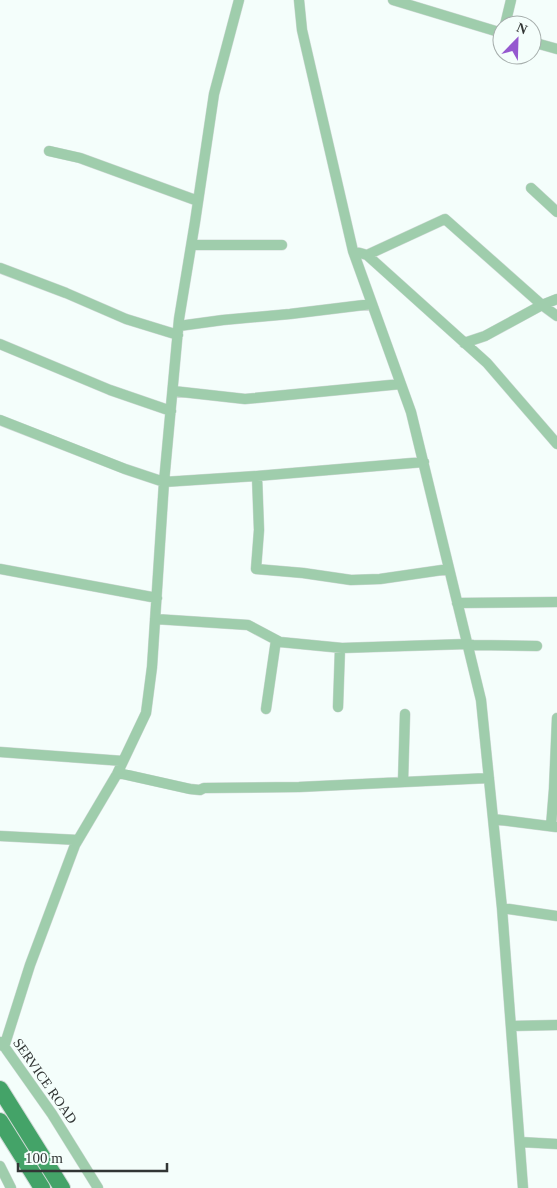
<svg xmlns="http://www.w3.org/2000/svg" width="557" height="1188" font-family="'Times New Roman',serif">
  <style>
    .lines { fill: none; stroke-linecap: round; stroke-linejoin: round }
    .minor-casing { stroke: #d1dad7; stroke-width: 11 }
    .primary-casing { stroke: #d1dad7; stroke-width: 18 }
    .minor { stroke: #9fcdac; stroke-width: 10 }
    .primary { stroke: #44a368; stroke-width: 16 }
    .labels { text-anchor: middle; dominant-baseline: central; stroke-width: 4; stroke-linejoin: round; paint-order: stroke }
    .street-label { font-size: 14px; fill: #323635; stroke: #f4fefb }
  </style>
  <rect width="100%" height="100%" fill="#f4fefb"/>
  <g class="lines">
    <defs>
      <path id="minor" d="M 299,0 L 302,30 L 353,251 L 411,412 L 481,700 L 502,908 L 523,1188
        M 393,0 L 502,33
        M 505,25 L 511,0
        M 532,42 L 557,49
        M 49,151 L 80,158 L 198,201
        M 531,188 L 557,212
        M 192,245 L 282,245
        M 353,251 L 367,255 L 487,363 L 557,444
        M 367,255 L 445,219 L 542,305 L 557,316
        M 0,268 L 66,293 L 126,319 L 178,335
        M 179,326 L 223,320 L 290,314 L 372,304
        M 464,343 L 485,336 L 542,305 L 557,299
        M 0,344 L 110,390 L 171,411
        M 173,391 L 245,399 L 401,384
        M 0,420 L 125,469 L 164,482 L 257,476 L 424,462
        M 257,476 L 259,530 L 256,569 L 303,573 L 351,580 L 380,579 L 449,569
        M 0,569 L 157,598
        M 457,603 L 557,602
        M 155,619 L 248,625 L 280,642 L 342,648 L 467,644 L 473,645 L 537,646
        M 338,707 L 340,648
        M 266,709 L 276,640
        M 0,752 L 123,761
        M 117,774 L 123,774 L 190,789 L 200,790 L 204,788 L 299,787 L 489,778
        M 403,782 L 405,714
        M 493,819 L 556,827
        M 551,826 L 554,789 L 557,718
        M 0,836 L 78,840
        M 502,908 L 557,916
        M 511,1026 L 557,1025
        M 1,1042 L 52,1114 L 98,1188
        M 4,1047 L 30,965 L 75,845 L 117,774 L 146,713 L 152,667 L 164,482 L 179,319 L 195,222 L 214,94 L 239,0
        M 520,1142 L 557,1144
        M 0,1166 L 11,1188"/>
      <path id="primary" d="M 0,1089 L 62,1188
        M 0,1121 L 42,1188"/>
    </defs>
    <use href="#minor" class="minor-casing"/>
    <use href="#primary" class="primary-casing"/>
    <use href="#minor" class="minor"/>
    <use href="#primary" class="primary"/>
  </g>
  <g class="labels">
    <g class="street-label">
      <text transform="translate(45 1081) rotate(55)">SERVICE ROAD</text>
    </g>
  </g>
  <g transform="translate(517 40) rotate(23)"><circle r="24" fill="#f4fefb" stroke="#a6aeac"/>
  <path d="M0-4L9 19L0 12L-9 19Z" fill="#9559cf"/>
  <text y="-8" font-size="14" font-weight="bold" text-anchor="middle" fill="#323635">N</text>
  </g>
  <path d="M18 1163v8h149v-8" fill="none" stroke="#323635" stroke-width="2.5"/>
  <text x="25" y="1163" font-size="15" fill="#323635" stroke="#f4fefb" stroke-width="4" paint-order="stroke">100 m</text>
</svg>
